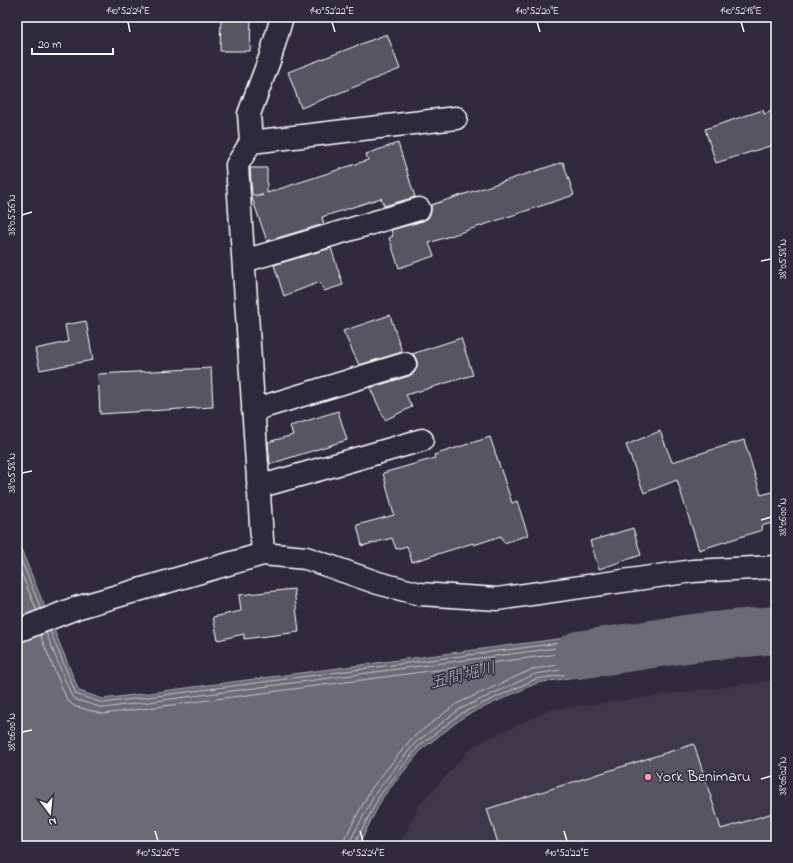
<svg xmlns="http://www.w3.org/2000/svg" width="793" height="863" font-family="'Indie Flower','Klee One',sans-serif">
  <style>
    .built { fill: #3c3749 }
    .water { fill: #6d6a77; stroke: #a7a6ad }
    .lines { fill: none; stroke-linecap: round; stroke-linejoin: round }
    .shore { stroke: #c5c3c9; stroke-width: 1 }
    .river { stroke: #6d6a77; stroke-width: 48 }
    .building { fill: #595564; stroke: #fff }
    .minor-casing { stroke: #fff; stroke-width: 25 }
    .minor { stroke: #2f2a3d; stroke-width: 22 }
    .ticks { fill: none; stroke: #fff; stroke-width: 1.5 }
    .poi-dot { fill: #ff9aa2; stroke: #2f2a3d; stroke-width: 1.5 }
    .labels { text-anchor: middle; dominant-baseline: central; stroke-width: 3; stroke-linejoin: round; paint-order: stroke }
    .poi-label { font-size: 16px; fill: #fff; stroke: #2f2a3d; text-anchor: start }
    .water-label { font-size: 17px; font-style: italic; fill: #b6b4bb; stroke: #2f2a3d }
    .neatline { fill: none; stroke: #fff; stroke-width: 1.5 }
    .ticks-label { font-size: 10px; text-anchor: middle; fill: #fff }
  </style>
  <rect width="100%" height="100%" fill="#2f2a3d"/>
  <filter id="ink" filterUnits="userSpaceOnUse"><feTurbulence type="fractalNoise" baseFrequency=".025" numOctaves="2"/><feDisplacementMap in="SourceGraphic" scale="8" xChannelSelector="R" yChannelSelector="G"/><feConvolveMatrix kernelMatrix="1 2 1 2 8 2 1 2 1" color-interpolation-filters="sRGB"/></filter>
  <g filter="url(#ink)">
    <path class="built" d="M 776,680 L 776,846 L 399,846 L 420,804 L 473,746 L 549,710 Z"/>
    <path class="water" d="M 17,539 L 79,691 L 103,699 L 641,628 L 646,666 L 537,683 L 465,716 L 422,749 L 383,797 L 358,846 L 17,846 Z"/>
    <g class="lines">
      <path class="shore" d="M 17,550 L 41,609
        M 17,563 L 37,611
        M 50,631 L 76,694 L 78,695 L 103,703 L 636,633 L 638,633 L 642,661 L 641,663 L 536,679 L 462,713 L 419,746 L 380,795 L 355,843 L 355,846
        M 46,633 L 72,697 L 77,700 L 103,708 L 632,638 L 634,639 L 636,657 L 635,659 L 535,674 L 460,709 L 415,743 L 376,792 L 350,841 L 350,846
        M 40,635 L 67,700 L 74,706 L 103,714 L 627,645 L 628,646 L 629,652 L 628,654 L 533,669 L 456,704 L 411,739 L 371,789 L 345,838 L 344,846"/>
      <path class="river" d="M 578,655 L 693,638 L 776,630"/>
    </g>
    <path class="building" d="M 221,17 L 251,17 L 250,51 L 220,51 Z
      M 387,34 L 400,69 L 301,108 L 288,72 Z
      M 763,110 L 764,114 L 776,110 L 776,144 L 716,163 L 705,129 Z
      M 398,143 L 415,197 L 384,206 L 381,198 L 322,217 L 324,224 L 267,241 L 252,198 L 263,195 L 252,195 L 250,168 L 267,168 L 267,193 L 368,160 L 366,154 Z
      M 563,162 L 574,195 L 429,243 L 434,256 L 399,268 L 389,238 L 393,236 L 391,230 L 423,221 L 428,218 L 431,212 L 431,205 Z
      M 331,248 L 343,285 L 324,291 L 320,282 L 284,296 L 274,265 Z
      M 390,315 L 402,352 L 359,365 L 343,331 Z
      M 86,321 L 93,360 L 40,370 L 35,349 L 68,342 L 65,325 Z
      M 461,338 L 473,375 L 406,395 L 412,407 L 385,420 L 370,388 L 409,376 L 414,373 L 417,367 L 417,361 L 414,355 L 412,354 Z
      M 211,368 L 213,407 L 100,414 L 98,374 Z
      M 338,411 L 347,440 L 270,464 L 268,442 L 293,435 L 290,426 Z
      M 660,431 L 672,462 L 744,440 L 761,495 L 776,491 L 776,522 L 761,526 L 762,530 L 699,550 L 677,480 L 644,493 L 626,445 Z
      M 490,437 L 512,503 L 517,501 L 528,535 L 504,543 L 501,536 L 474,545 L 473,543 L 412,562 L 407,546 L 396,549 L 392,538 L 362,546 L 357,525 L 394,515 L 383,473 L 435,458 L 434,455 Z
      M 633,528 L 641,555 L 599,569 L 590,541 Z
      M 294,589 L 299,632 L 244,639 L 244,634 L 218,640 L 213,617 L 241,611 L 239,595 Z
      M 694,744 L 721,829 L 776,812 L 776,846 L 499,846 L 487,809 Z"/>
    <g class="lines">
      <defs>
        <path id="minor" d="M 251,142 L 456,118
          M 244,261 L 419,209
          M 253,410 L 405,364
          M 258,487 L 422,440
          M 263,554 L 237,165 L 251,142 L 249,114 L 270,58 L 282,17
          M 17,631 L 76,608 L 263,554 L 306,558 L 378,583 L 420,594 L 497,599 L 693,571 L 776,567"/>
      </defs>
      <use href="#minor" class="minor-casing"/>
      <use href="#minor" class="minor"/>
    </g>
  </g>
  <path class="ticks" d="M 128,22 L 130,32M 332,22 L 335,32M 537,22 L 540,32M 741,22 L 744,32M 22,215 L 32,212M 761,261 L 771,259M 22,473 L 32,471M 761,520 L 771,517M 22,732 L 32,730M 761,779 L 771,776M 155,831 L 158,841M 360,831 L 363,841M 564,831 L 567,841"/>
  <circle class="poi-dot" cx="648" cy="777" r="4"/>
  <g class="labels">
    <g class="poi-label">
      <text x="656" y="777">York Benimaru</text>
    </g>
    <g class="water-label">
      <text transform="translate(463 676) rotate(-14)">五間堀川</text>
    </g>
  </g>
  <rect width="793" height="863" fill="none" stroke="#2f2a3d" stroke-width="44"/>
  <g transform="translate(50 813) rotate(164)" stroke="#2f2a3d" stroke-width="3" paint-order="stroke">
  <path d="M0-3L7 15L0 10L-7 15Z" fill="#ffffff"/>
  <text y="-6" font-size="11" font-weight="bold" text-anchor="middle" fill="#ffffff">N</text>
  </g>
  <path d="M32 48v6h81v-6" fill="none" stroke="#ffffff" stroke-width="2"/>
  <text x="38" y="48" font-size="12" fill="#ffffff" stroke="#2f2a3d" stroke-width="3" paint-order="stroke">20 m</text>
  <rect x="22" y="22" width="749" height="819" class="neatline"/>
  <g class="ticks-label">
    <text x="128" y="14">140°52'24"E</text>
    <text x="332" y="14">140°52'22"E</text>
    <text x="537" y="14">140°52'20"E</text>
    <text x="741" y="14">140°52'18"E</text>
    <text transform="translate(11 215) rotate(-90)" y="4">38°05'56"N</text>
    <text transform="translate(782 259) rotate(-90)" y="4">38°05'58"N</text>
    <text transform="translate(11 473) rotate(-90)" y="4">38°05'58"N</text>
    <text transform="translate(782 517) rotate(-90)" y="4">38°06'00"N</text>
    <text transform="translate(11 732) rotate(-90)" y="4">38°06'00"N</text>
    <text transform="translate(782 776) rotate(-90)" y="4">38°06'02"N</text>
    <text x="158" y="856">140°52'26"E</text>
    <text x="363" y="856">140°52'24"E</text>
    <text x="567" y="856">140°52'22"E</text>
  </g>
</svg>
